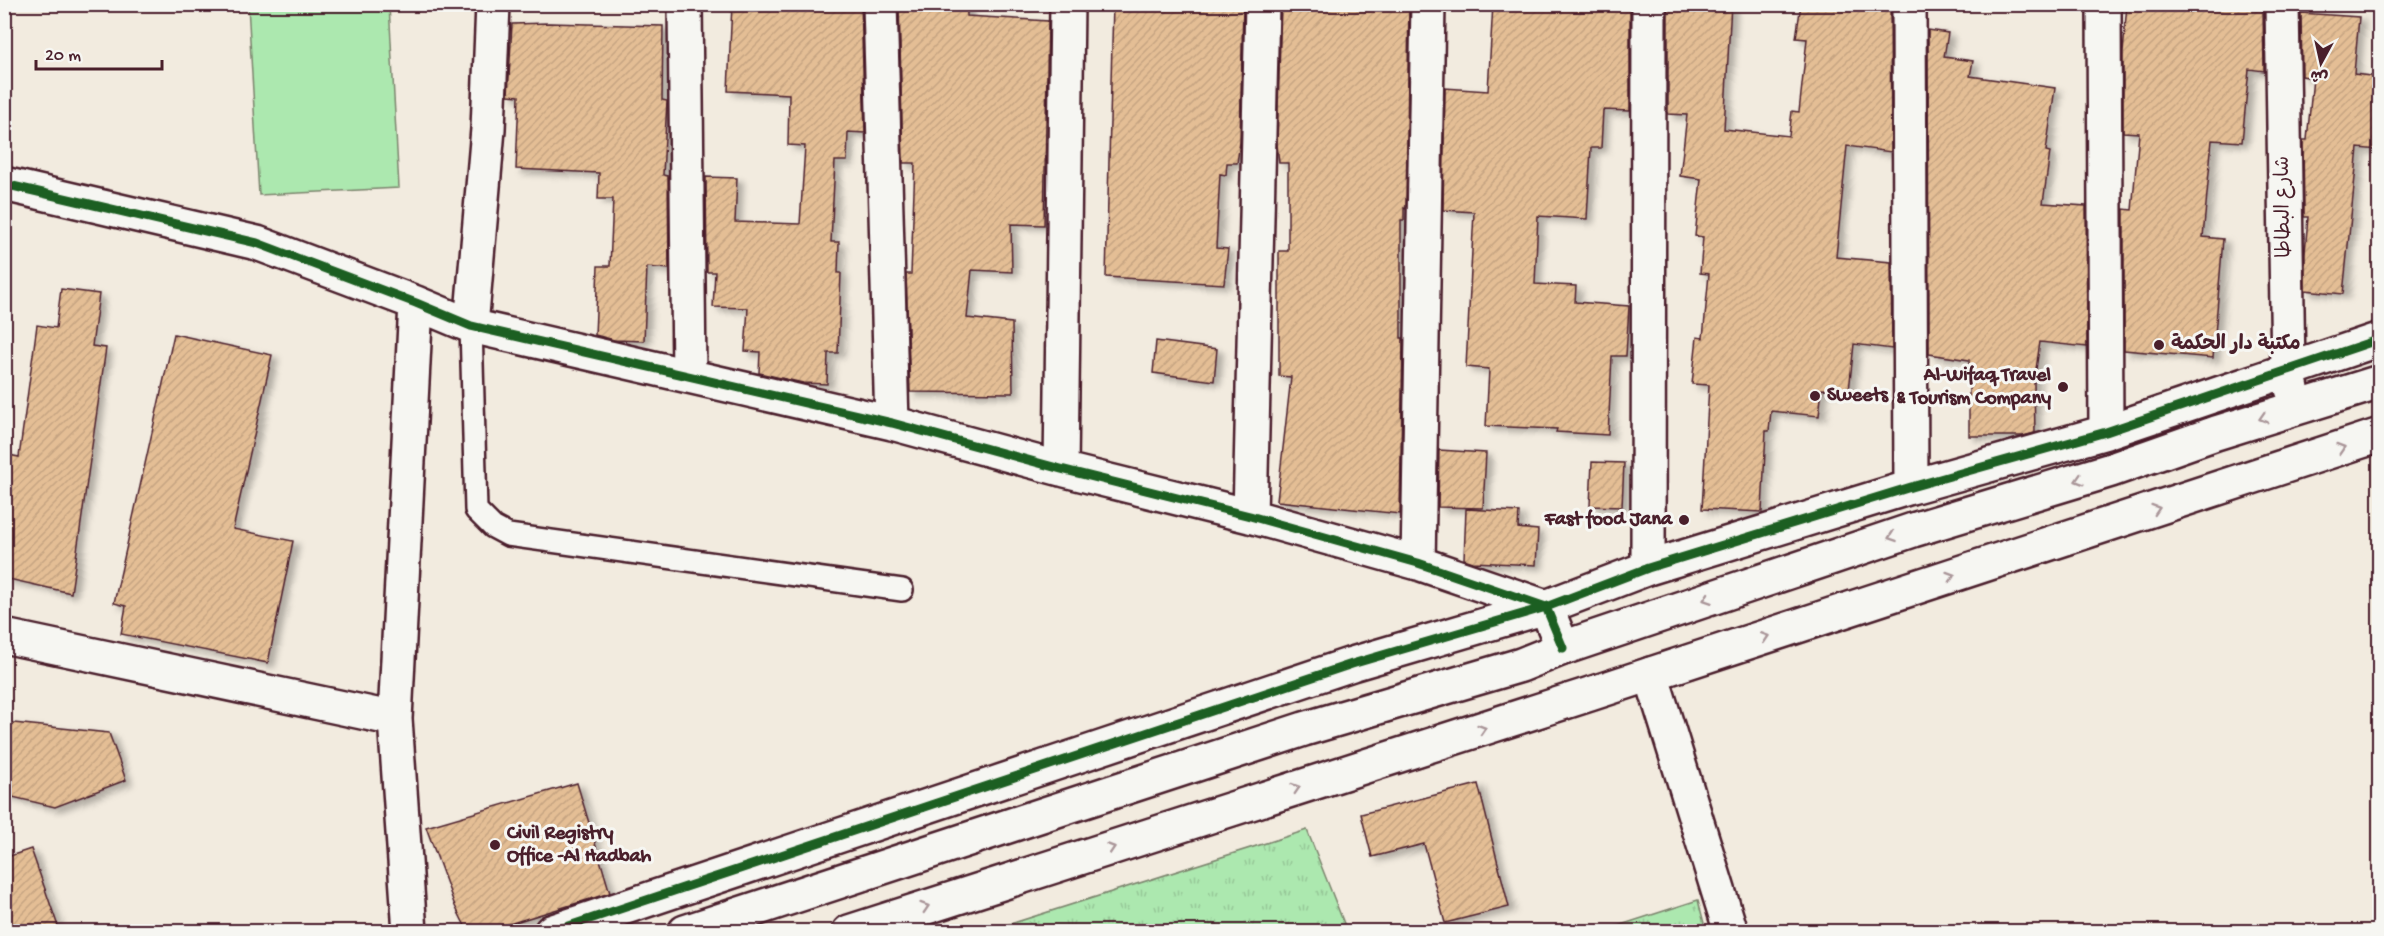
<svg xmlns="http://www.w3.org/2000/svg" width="2384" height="936" font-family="'Gochi Hand','Playpen Sans Arabic',sans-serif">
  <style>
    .grass { fill: url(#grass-tufts); stroke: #7b846d; stroke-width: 1.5 }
    .pitch { fill: #ace8af; stroke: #7b846d; stroke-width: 1.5 }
    .building { fill: url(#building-hatch); stroke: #4a1f2b; stroke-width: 1.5; filter: url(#shadow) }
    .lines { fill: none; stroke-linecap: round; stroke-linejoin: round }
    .lane-casing { stroke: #4a1f2b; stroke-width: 26 }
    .street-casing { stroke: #4a1f2b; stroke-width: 38 }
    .primary-casing { stroke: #4a1f2b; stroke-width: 38 }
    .lane { stroke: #f6f6f2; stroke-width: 21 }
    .street { stroke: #f6f6f2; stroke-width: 33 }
    .primary { stroke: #f6f6f2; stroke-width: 33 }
    .cycleway-casing { stroke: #f6f6f2; stroke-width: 13 }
    .cycleway { stroke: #1b5e20; stroke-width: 9 }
    .oneway { stroke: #a99598 }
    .poi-dot { fill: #4a1f2b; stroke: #f6f6f2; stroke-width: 2 }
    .labels { text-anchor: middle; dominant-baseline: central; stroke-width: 6; stroke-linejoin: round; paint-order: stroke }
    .street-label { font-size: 20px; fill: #4a1f2b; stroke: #f6f6f2 }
    .poi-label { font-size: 20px; font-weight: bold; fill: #4a1f2b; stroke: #f6f6f2; text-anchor: start }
  </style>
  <defs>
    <pattern id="grass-tufts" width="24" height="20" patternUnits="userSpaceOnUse" patternTransform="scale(1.5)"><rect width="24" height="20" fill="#ace8af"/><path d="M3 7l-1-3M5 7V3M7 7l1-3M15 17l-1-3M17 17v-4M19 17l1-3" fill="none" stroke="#96c797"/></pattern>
    <pattern id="building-hatch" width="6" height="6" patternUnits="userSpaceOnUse" patternTransform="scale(1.5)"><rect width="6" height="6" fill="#e4be95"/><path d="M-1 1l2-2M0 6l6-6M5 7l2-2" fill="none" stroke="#c5a381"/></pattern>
    <filter id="shadow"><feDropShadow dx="6" dy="4" stdDeviation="3" flood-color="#0004"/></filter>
  </defs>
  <rect width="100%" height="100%" fill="#f2ebdf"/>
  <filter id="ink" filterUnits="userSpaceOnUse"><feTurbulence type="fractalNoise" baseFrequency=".0167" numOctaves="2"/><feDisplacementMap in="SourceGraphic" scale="12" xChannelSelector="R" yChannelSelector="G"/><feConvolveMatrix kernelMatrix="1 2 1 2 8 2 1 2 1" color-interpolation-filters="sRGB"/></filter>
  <g filter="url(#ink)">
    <path class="grass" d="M 1307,830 L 1347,931 L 988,931 Z
      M 1698,900 L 1706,931 L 1602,931 Z"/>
    <path class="pitch" d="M 248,5 L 389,5 L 399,188 L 259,195 Z"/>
    <path class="building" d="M 732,4 L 861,4 L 865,133 L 848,132 L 847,161 L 835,161 L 831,242 L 839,242 L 838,273 L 841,273 L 838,353 L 828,353 L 827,384 L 803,383 L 759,373 L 760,352 L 745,351 L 748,308 L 713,307 L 715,272 L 707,272 L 706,177 L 737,178 L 735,222 L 800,224 L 805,146 L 788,145 L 789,94 L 728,91 Z
      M 899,4 L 967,4 L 967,16 L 1048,21 L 1044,225 L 1011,224 L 1012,272 L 972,270 L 967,318 L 1012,323 L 1013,393 L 910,392 L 906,274 L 911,274 L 915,163 L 903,163 Z
      M 1113,4 L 1243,4 L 1240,142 L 1237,163 L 1227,163 L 1226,175 L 1220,174 L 1216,248 L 1228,249 L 1224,284 L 1106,277 Z
      M 1281,4 L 1409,4 L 1406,209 L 1404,208 L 1404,220 L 1401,220 L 1401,338 L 1403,338 L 1400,514 L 1277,501 L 1291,377 L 1279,376 L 1279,251 L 1288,251 L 1288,163 L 1279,163 L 1277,144 Z
      M 1493,4 L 1630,4 L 1630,111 L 1603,110 L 1601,148 L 1591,148 L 1587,219 L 1538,216 L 1535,284 L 1576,286 L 1575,302 L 1629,306 L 1626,356 L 1612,356 L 1608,435 L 1556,432 L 1557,429 L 1486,426 L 1489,369 L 1466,367 L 1474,212 L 1443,210 L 1445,88 L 1488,91 Z
      M 1668,4 L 1731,4 L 1724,129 L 1789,136 L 1792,111 L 1799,112 L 1807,39 L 1796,38 L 1801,4 L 1890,4 L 1891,152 L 1847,146 L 1836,257 L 1891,262 L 1892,349 L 1854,344 L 1849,391 L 1822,389 L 1819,416 L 1771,411 L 1769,431 L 1766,431 L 1762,512 L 1702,509 L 1709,385 L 1692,384 L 1697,337 L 1703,338 L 1709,274 L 1700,273 L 1703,237 L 1695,236 L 1701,179 L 1680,176 L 1687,115 L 1668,114 Z
      M 2127,4 L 2254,4 L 2254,10 L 2263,10 L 2264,71 L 2249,69 L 2242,142 L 2212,140 L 2203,237 L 2223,239 L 2213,358 L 2124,350 L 2124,209 L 2132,210 L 2139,133 L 2123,132 L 2123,53 Z
      M 2301,13 L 2359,17 L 2354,74 L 2379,77 L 2379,150 L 2358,148 L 2343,294 L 2305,290 L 2305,253 L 2308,217 L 2304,217 L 2303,140 L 2307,140 L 2313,78 L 2302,76 Z
      M 549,23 L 663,26 L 662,100 L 667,101 L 663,175 L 668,176 L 669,269 L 647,267 L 644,341 L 614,340 L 595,335 L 598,266 L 610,266 L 613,199 L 598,199 L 599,173 L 516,169 L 519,96 L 508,95 L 512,24 Z
      M 1928,30 L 1948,33 L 1944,57 L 1973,61 L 1970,76 L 2055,88 L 2046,151 L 2050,152 L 2043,203 L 2086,206 L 2087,347 L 2040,342 L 2034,383 L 2035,433 L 2023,436 L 1969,436 L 1969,360 L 1929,354 Z
      M 61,289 L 99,294 L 92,346 L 106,348 L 71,593 L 4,578 L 4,454 L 19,457 L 37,325 L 56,328 Z
      M 174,334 L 272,355 L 233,529 L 293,541 L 268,663 L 121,634 L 126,606 L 114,603 Z
      M 1156,341 L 1217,349 L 1214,381 L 1153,373 Z
      M 1439,450 L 1486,453 L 1483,508 L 1438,507 Z
      M 1592,462 L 1624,463 L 1622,507 L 1590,506 Z
      M 1466,509 L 1519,512 L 1518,528 L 1538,530 L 1536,565 L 1473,562 L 1464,559 Z
      M 4,722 L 109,733 L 126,780 L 55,807 L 4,795 Z
      M 577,783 L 610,893 L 483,932 L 468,932 L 455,906 L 426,827 Z
      M 1478,784 L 1509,907 L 1445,923 L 1424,844 L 1372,857 L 1361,814 Z
      M 31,849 L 60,932 L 4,932 L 4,858 Z"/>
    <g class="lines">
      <defs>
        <path id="lane" d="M 471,326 L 476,510 L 493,527 L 508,535 L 902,590"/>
        <path id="street" d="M 685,4 L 689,376
          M 880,4 L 892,423
          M 1909,4 L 1911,487
          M 2104,4 L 2106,432
          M 2282,4 L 2288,370 L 2292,389
          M 4,184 L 257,243 L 416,303 L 471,326 L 892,423 L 1061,469 L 1250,516 L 1418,563 L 1546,607 L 1563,648
          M 471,326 L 488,129 L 493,4
          M 1061,469 L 1067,4
          M 1250,516 L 1262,4
          M 1418,563 L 1428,4
          M 1648,568 L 1649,4
          M 4,636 L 395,719
          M 1651,674 L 1731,932
          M 410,932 L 395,719 L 416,303
          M 551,932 L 1352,664 L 1546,607 L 1648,568 L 1911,487 L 2106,432 L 2380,339"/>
        <path id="primary" d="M 685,932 L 1304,729 L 1521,665 L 1563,648 L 1913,530 L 2111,470 L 2216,433 L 2380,382
          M 849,932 L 1590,694 L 2380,435"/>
      </defs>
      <use href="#lane" class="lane-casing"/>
      <use href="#street" class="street-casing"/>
      <use href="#primary" class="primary-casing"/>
      <use href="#lane" class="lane"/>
      <use href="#street" class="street"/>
      <use href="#primary" class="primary"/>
      <defs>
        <path id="cycleway" d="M 4,184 L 257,243 L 416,303 L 471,326 L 892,423 L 1061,469 L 1250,516 L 1418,563 L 1546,607 L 1563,648
          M 551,932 L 1352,664 L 1546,607 L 1648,568 L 1911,487 L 2106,432 L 2380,339"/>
      </defs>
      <use href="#cycleway" class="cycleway-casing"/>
      <use href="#cycleway" class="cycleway"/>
    </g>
    <defs><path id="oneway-chevron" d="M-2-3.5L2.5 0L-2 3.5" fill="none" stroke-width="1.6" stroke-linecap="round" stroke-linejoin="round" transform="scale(1.5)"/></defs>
    <g class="oneway">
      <use href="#oneway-chevron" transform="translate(2263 418) rotate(163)"/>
      <use href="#oneway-chevron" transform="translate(2341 448) rotate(-18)"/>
      <use href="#oneway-chevron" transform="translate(2079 480) rotate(163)"/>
      <use href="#oneway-chevron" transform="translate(2156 509) rotate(-18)"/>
      <use href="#oneway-chevron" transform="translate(1892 537) rotate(161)"/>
      <use href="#oneway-chevron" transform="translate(1951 576) rotate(-18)"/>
      <use href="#oneway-chevron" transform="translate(1707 599) rotate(161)"/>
      <use href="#oneway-chevron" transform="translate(1765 637) rotate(-18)"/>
      <use href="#oneway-chevron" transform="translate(1482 729) rotate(-18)"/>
      <use href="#oneway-chevron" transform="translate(1296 788) rotate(-18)"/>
      <use href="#oneway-chevron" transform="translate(1111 848) rotate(-18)"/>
      <use href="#oneway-chevron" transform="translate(925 907) rotate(-18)"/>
    </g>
  </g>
  <g class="poi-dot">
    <circle cx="2159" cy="345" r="6"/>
    <circle cx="2063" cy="387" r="6"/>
    <circle cx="1815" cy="396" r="6"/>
    <circle cx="1684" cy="520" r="6"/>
    <circle cx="495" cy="845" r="6"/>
  </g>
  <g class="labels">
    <g class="street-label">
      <text transform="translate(2285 207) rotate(-91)">شارع البطاطا</text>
    </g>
    <g class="poi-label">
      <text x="2171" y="345">مكتبة دار الحكمة</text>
      <text x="2051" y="376" text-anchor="end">Al-Wifaq Travel<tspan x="2051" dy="23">&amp; Tourism Company</tspan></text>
      <text x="1827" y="396">Sweets</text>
      <text x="1672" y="520" text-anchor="end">Fast food Jana</text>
      <text x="507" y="834">Civil Registry<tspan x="507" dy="23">Office -Al Hadbah</tspan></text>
    </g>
  </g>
  <rect width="2384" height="936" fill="none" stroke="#f6f6f2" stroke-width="24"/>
  <rect x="12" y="12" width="2360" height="912" fill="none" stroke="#4a1f2b" stroke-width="2" filter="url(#ink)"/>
  <g transform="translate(2321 63) rotate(188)" stroke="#f6f6f2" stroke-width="4.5" paint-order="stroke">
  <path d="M0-4.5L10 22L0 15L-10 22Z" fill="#4a1f2b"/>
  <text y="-9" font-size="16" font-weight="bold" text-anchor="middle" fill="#4a1f2b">ش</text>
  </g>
  <path d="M36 60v9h126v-9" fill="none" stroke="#4a1f2b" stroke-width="3"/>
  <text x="45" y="60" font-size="18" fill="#4a1f2b" stroke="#f6f6f2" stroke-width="4.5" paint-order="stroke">20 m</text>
</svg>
